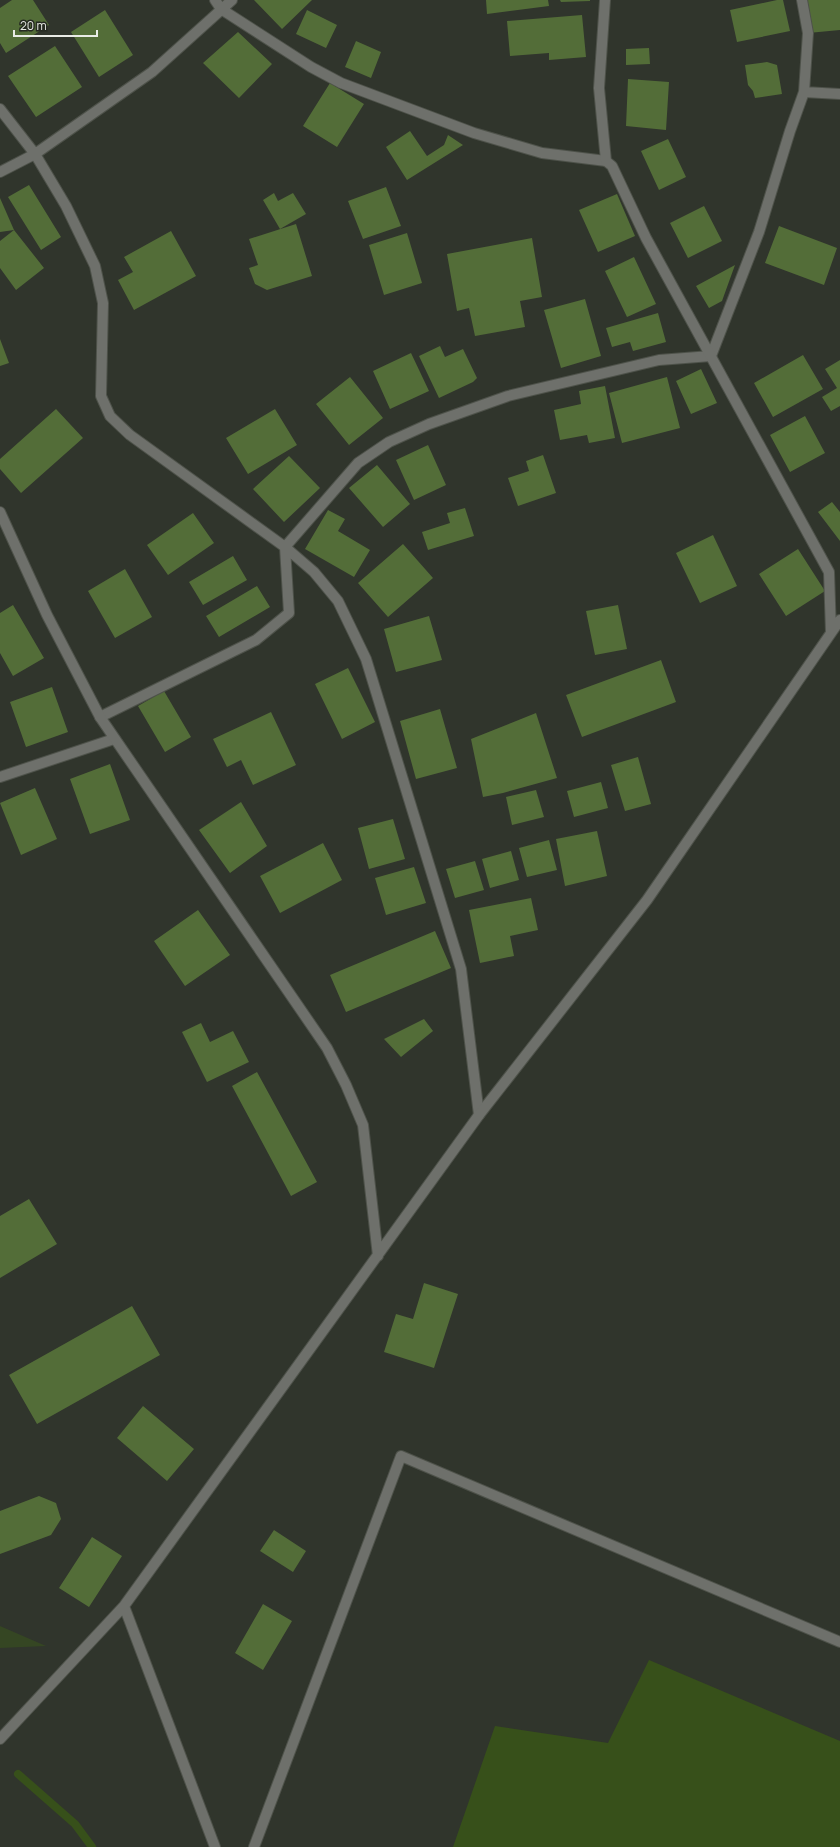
<svg xmlns="http://www.w3.org/2000/svg" width="840" height="1847" font-family="Manrope,sans-serif">
  <style>
    .green { fill: #354623 }
    .water { fill: #37501a }
    .lines { fill: none; stroke-linecap: round; stroke-linejoin: round }
    .stream { stroke: #37501a; stroke-width: 8 }
    .building { fill: #536d38 }
    .minor-casing { stroke: #4e524a; stroke-width: 12 }
    .tertiary-casing { stroke: #4e524a; stroke-width: 12 }
    .minor { stroke: #6e706b; stroke-width: 10 }
    .tertiary { stroke: #6e706b; stroke-width: 10 }
  </style>
  <rect width="100%" height="100%" fill="#30352c"/>
  <path class="green" d="M 0,1626 L 46,1646 L 0,1648 Z"/>
  <path class="water" d="M 649,1660 L 840,1741 L 840,1847 L 453,1847 L 495,1726 L 608,1743 Z"/>
  <g class="lines">
    <path class="stream" d="M 18,1774 L 75,1824 L 92,1847"/>
  </g>
  <path class="building" d="M 12,0 L 33,0 L 49,25 L 6,53 L 0,43 L 0,8 Z
    M 254,0 L 312,0 L 282,29 Z
    M 486,0 L 548,0 L 549,6 L 487,14 Z
    M 560,0 L 590,0 L 590,1 L 561,2 Z
    M 777,0 L 783,0 L 790,31 L 737,42 L 730,10 Z
    M 804,0 L 840,0 L 840,30 L 808,33 Z
    M 105,10 L 133,55 L 99,77 L 71,32 Z
    M 307,10 L 337,25 L 326,48 L 296,34 Z
    M 582,15 L 586,57 L 549,60 L 549,53 L 510,56 L 507,21 Z
    M 238,32 L 272,64 L 239,98 L 203,63 Z
    M 356,41 L 381,52 L 371,78 L 345,67 Z
    M 55,46 L 82,87 L 36,117 L 8,76 Z
    M 649,48 L 650,64 L 626,65 L 626,49 Z
    M 767,62 L 777,65 L 782,94 L 755,98 L 753,91 L 748,85 L 745,65 Z
    M 628,79 L 669,82 L 666,130 L 626,126 Z
    M 330,83 L 364,104 L 337,147 L 303,126 Z
    M 410,131 L 427,156 L 444,145 L 448,135 L 463,145 L 407,180 L 386,147 Z
    M 668,139 L 686,177 L 659,190 L 641,151 Z
    M 29,185 L 61,237 L 41,250 L 8,197 Z
    M 386,187 L 401,226 L 363,239 L 348,201 Z
    M 274,193 L 278,201 L 293,193 L 306,214 L 280,229 L 263,200 Z
    M 617,194 L 635,236 L 598,252 L 579,210 Z
    M 0,198 L 14,230 L 0,232 Z
    M 704,206 L 722,241 L 688,258 L 670,223 Z
    M 296,224 L 312,276 L 267,290 L 255,284 L 249,268 L 258,265 L 249,239 Z
    M 779,226 L 837,248 L 824,285 L 765,263 Z
    M 14,230 L 44,268 L 16,290 L 0,268 L 0,241 Z
    M 171,231 L 196,276 L 134,310 L 118,280 L 133,272 L 124,257 Z
    M 407,233 L 422,283 L 384,295 L 369,245 Z
    M 532,238 L 542,297 L 520,301 L 525,327 L 475,336 L 469,308 L 457,311 L 447,254 Z
    M 634,257 L 656,304 L 627,317 L 605,271 Z
    M 735,265 L 722,301 L 709,308 L 696,286 Z
    M 585,299 L 601,356 L 561,368 L 544,310 Z
    M 658,313 L 666,342 L 633,351 L 630,342 L 612,347 L 606,328 Z
    M 0,339 L 9,363 L 0,366 Z
    M 440,346 L 445,357 L 463,349 L 477,378 L 473,382 L 439,398 L 419,356 Z
    M 411,353 L 429,391 L 390,409 L 373,371 Z
    M 803,355 L 823,389 L 773,417 L 754,383 Z
    M 840,360 L 840,406 L 831,411 L 822,397 L 837,388 L 825,369 Z
    M 701,369 L 717,403 L 691,414 L 676,381 Z
    M 350,377 L 383,418 L 349,445 L 316,404 Z
    M 667,377 L 680,428 L 622,443 L 609,393 Z
    M 605,386 L 615,438 L 589,443 L 587,435 L 560,440 L 554,410 L 581,404 L 579,391 Z
    M 56,409 L 83,438 L 21,493 L 0,469 L 0,459 Z
    M 275,409 L 297,445 L 248,474 L 226,438 Z
    M 805,416 L 825,453 L 790,472 L 770,435 Z
    M 428,445 L 446,485 L 414,500 L 396,460 Z
    M 543,455 L 556,493 L 518,506 L 508,478 L 529,471 L 526,461 Z
    M 289,456 L 320,488 L 284,522 L 253,489 Z
    M 377,465 L 410,504 L 383,527 L 349,488 Z
    M 832,502 L 840,512 L 840,541 L 818,512 Z
    M 465,508 L 474,536 L 428,550 L 422,532 L 450,523 L 447,513 Z
    M 328,510 L 345,519 L 338,531 L 370,550 L 354,577 L 305,549 Z
    M 193,513 L 214,543 L 168,575 L 147,545 Z
    M 713,535 L 737,586 L 700,603 L 676,553 Z
    M 403,544 L 433,578 L 388,617 L 358,583 Z
    M 798,549 L 825,591 L 786,616 L 759,574 Z
    M 233,556 L 247,580 L 203,605 L 189,582 Z
    M 125,569 L 152,617 L 115,638 L 88,591 Z
    M 257,586 L 270,607 L 219,637 L 206,616 Z
    M 13,605 L 44,658 L 13,676 L 0,653 L 0,613 Z
    M 618,605 L 627,649 L 595,655 L 586,611 Z
    M 429,616 L 442,660 L 396,672 L 384,629 Z
    M 661,660 L 676,702 L 582,737 L 566,695 Z
    M 348,668 L 375,722 L 342,739 L 315,684 Z
    M 52,687 L 68,732 L 26,747 L 10,702 Z
    M 164,691 L 191,737 L 165,752 L 138,706 Z
    M 440,709 L 457,768 L 416,779 L 400,721 Z
    M 271,712 L 296,765 L 253,785 L 241,760 L 227,767 L 213,739 Z
    M 536,713 L 557,778 L 503,793 L 483,797 L 471,739 Z
    M 638,757 L 651,804 L 625,811 L 611,765 Z
    M 110,764 L 130,820 L 90,834 L 70,779 Z
    M 601,782 L 608,808 L 574,817 L 567,791 Z
    M 35,788 L 57,839 L 21,855 L 0,803 Z
    M 536,790 L 544,817 L 512,825 L 506,797 Z
    M 241,802 L 267,846 L 230,873 L 199,830 Z
    M 393,819 L 405,859 L 369,869 L 358,828 Z
    M 597,831 L 607,876 L 565,886 L 556,839 Z
    M 549,840 L 557,870 L 527,877 L 519,848 Z
    M 323,843 L 342,880 L 280,913 L 260,876 Z
    M 511,851 L 519,880 L 490,888 L 482,859 Z
    M 475,861 L 484,890 L 455,898 L 446,869 Z
    M 414,867 L 426,903 L 386,915 L 375,878 Z
    M 531,898 L 538,930 L 510,936 L 514,956 L 480,963 L 469,910 Z
    M 198,910 L 230,955 L 185,986 L 154,941 Z
    M 435,931 L 451,968 L 346,1012 L 330,975 Z
    M 424,1019 L 433,1031 L 401,1057 L 384,1039 Z
    M 201,1023 L 210,1042 L 233,1031 L 249,1062 L 207,1082 L 182,1032 Z
    M 257,1072 L 317,1182 L 291,1196 L 232,1086 Z
    M 29,1199 L 57,1244 L 0,1278 L 0,1216 Z
    M 424,1283 L 458,1294 L 434,1368 L 384,1352 L 396,1314 L 413,1319 Z
    M 132,1306 L 160,1355 L 37,1424 L 9,1375 Z
    M 143,1406 L 194,1449 L 167,1481 L 117,1438 Z
    M 39,1496 L 56,1503 L 61,1519 L 51,1535 L 0,1554 L 0,1511 Z
    M 274,1530 L 306,1551 L 293,1572 L 260,1551 Z
    M 92,1537 L 122,1556 L 89,1607 L 59,1588 Z
    M 263,1604 L 292,1621 L 263,1670 L 235,1653 Z"/>
  <g class="lines">
    <defs>
      <path id="minor" d="M 215,0 L 221,9 L 311,67 L 341,83 L 474,133 L 542,153 L 606,161
        M 804,92 L 840,94
        M 0,109 L 35,154 L 66,206 L 95,266 L 103,303 L 101,396 L 110,416 L 130,435 L 285,547 L 314,572 L 338,601 L 366,659 L 461,969 L 479,1115
        M 0,172 L 35,154 L 152,72 L 232,0
        M 100,717 L 256,640 L 289,613 L 285,547 L 358,463 L 389,442 L 429,424 L 508,396 L 659,360 L 711,356 L 759,232 L 790,131 L 804,92 L 808,33 L 802,0
        M 0,777 L 114,739"/>
      <path id="tertiary" d="M 605,0 L 599,88 L 606,161 L 612,166 L 646,238 L 829,572 L 831,633
        M 0,512 L 47,615 L 100,717 L 327,1048 L 346,1085 L 363,1125 L 378,1256
        M 124,1606 L 215,1847
        M 0,1739 L 124,1606 L 479,1115 L 647,900 L 840,620
        M 254,1847 L 401,1456 L 840,1642"/>
    </defs>
    <use href="#minor" class="minor-casing"/>
    <use href="#tertiary" class="tertiary-casing"/>
    <use href="#minor" class="minor"/>
    <use href="#tertiary" class="tertiary"/>
  </g>
  <path d="M14 30v6h83v-6" fill="none" stroke="#e9ece6" stroke-width="2"/>
  <text x="20" y="30" font-size="12" fill="#e9ece6" stroke="#262b22" stroke-width="3" paint-order="stroke">20 m</text>
</svg>
